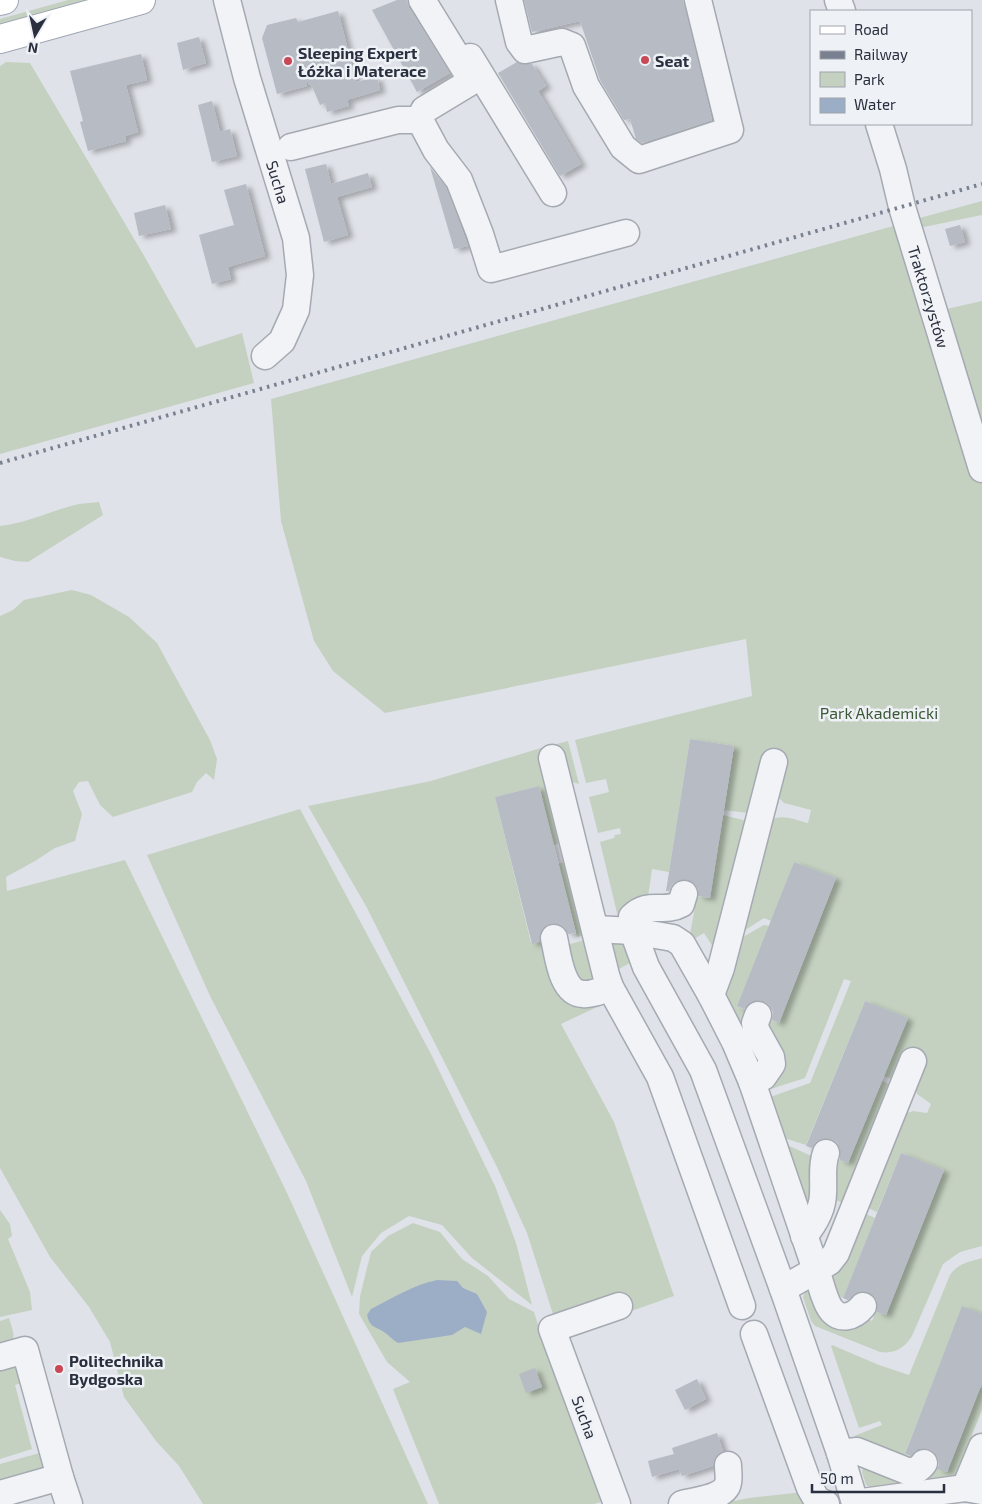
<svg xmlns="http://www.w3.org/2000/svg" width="982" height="1504" font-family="'Exo 2',sans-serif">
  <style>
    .green { fill: #c4d1c0 }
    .water { fill: #9baec6 }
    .building { fill: #b6bbc4; filter: url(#shadow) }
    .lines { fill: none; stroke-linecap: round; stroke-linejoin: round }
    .minor-casing { stroke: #a5a9b2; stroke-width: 29 }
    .major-casing { stroke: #9fa6b3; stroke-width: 30 }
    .minor { stroke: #f1f3f6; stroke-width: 26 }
    .major { stroke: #fff; stroke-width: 28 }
    .rail { stroke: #798191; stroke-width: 4; stroke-dasharray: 2.5 5; stroke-linecap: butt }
    .poi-dot { fill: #c84855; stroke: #eef1f5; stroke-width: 2 }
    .labels { text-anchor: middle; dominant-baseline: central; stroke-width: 5; stroke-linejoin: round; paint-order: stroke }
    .poi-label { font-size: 16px; font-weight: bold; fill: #292f3e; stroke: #eef1f5; text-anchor: start }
    .street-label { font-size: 16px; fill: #292f3e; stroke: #eef1f5 }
    .park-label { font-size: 16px; fill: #3b5936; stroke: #eef1f5 }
  </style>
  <defs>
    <filter id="shadow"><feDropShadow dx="5.5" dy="3" stdDeviation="2.5" flood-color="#0004"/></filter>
  </defs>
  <rect width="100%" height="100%" fill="#dfe2e8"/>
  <path class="green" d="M 68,0 L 105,0 L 0,29 L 0,19 Z
    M 6,62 L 30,63 L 143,254 L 196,348 L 242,333 L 254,383 L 0,454 L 0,66 Z
    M 982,201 L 982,215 L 919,228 L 916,219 Z
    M 897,225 L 929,313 L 982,301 L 982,1246 L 960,1252 L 943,1264 L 912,1336 C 904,1348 896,1354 880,1352 L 815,1326 L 811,1321 L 803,1297 L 805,1292 L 814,1289 L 872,1321 L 876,1311 L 886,1315 L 944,1170 L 901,1153 L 877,1212 L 868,1208 L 905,1114 L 913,1111 L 927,1113 L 931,1104 L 917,1094 L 913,1082 L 897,1081 L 884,1076 L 908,1018 L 865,1001 L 806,1145 L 784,1138 L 770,1097 L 810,1083 L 851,981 L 844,979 L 805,1078 L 771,1089 L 767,1089 L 763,1017 L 779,1023 L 836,878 L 794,862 L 771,921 L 764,918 L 736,936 L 769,821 C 781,813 795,820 808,823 L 811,810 L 784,803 L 778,797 L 756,814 L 724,810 L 734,746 L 690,739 L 669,872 L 652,869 L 648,897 L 623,918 L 618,917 L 600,842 L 614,838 L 615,835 L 621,834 L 620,828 L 598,833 L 589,797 L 609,792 L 606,779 L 586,783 L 575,740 L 752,696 L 746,639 L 385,713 L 333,671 L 314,641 L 281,521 L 271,399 Z
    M 99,502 L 103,515 L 28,562 L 15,561 L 0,557 L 0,526 C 28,523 52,510 79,504 C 85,503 92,503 99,502 Z
    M 72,590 L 91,595 L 129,617 L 157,643 L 210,740 L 217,759 L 214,780 L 206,773 L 197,782 L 192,792 L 113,817 L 100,805 L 88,781 L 79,782 L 73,791 L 82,814 L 75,841 L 55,848 L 35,861 L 6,877 L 7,891 L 125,860 L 288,1195 L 428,1504 L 203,1504 L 179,1466 L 156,1441 L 124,1397 L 110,1342 L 89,1307 L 50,1257 L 0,1168 L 0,616 L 13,610 L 24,600 Z
    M 568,741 L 579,784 L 569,781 L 565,842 L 553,845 L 539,786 L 495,797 L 531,943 L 546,940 L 557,984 L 612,1000 L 561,1024 L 614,1122 L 674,1296 L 560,1336 L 527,1233 L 497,1167 L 366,906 L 308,806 L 431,781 L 541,748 Z
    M 300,809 L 431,1054 L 495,1186 L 516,1243 L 532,1305 L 472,1258 L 442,1225 L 409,1216 L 381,1233 L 362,1256 L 352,1297 L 306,1181 L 210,996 L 147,855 Z
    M 723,815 L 747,821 L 713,947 L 704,933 L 694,939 L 690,934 L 697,896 L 709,898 Z
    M 570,860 L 588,934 L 577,937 L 558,864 Z
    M 764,925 L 769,926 L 737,1006 L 745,1010 L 739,1023 L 722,991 L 734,942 Z
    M 620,938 L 636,960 L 613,972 L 609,944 Z
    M 589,939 L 600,977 L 581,987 L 562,946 Z
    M 882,1081 L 889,1084 L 889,1089 L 843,1203 L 831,1198 L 834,1157 L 848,1163 Z
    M 787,1145 L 816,1158 L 812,1205 L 806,1200 Z
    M 0,1210 L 10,1224 L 12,1236 L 8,1239 L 30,1292 L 32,1310 L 0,1317 Z
    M 866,1214 L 875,1218 L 843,1298 L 837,1296 L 832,1271 L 857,1216 Z
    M 413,1223 L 440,1232 L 462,1259 L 488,1276 L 509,1299 L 534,1312 L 540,1331 L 610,1499 L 594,1504 L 439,1504 L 393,1389 L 410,1382 L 387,1362 L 359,1314 L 360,1296 L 371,1252 L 388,1236 Z
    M 982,1258 L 982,1314 L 962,1307 L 904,1456 L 854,1436 L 882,1425 L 880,1421 L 859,1428 L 831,1346 L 832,1345 L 879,1365 L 909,1375 L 950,1275 C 958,1263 969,1262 982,1258 Z
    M 9,1318 C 14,1336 19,1339 0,1349 L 0,1321 Z
    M 14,1361 L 24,1382 L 15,1385 L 32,1449 L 0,1459 L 0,1362 Z
    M 980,1388 L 982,1389 L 982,1410 L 954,1479 L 875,1489 L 866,1485 L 862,1472 L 864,1463 L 931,1466 L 947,1472 Z
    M 47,1451 L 47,1461 L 43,1468 L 0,1484 L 0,1464 Z
    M 804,1492 L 811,1504 L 718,1504 L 749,1498 Z"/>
  <path class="water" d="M 437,1280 L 457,1281 L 463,1288 L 477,1294 L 487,1312 L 481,1334 L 465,1327 L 452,1335 L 398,1343 C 391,1339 389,1335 384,1332 C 375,1326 370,1328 367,1315 L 371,1309 C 393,1298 413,1285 437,1280 Z"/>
  <path class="building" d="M 397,0 L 407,0 L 409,8 L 450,73 L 417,92 L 372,10 Z
    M 524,0 L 683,0 L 712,120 L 642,143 L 636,139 L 630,119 L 624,120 L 600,80 L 580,21 L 532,32 Z
    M 338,11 L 356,82 L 377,77 L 380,90 L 347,100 L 349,106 L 327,112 L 325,103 L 320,105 L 311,84 L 309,85 L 307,80 L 307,86 L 277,94 L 262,38 L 267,25 L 296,18 L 298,22 Z
    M 199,37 L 206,63 L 183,70 L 177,43 Z
    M 141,54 L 147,80 L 126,85 L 138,132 L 125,136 L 126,141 L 88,151 L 80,122 L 83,121 L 70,71 Z
    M 517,62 L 520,64 L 532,64 L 546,86 L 538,91 L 581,164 L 560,176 L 498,73 Z
    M 212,101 L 220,132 L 230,129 L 237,156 L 212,162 L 198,105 Z
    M 326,164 L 331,184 L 368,173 L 372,187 L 337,197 L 348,235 L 324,242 L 305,169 Z
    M 430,167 L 446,187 L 468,246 L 454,249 Z
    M 246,184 L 265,256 L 228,267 L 231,279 L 212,284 L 199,235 L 234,225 L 224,190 Z
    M 165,205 L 171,229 L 139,236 L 134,213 Z
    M 960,225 L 965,242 L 950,246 L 945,229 Z
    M 690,739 L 734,746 L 710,898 L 698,896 L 698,890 L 695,884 L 688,880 L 680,880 L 673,883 L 669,891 L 666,891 Z
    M 539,786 L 576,933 L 568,934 L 565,928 L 559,924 L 551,923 L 544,927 L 540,933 L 539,942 L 532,944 L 495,797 Z
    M 794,862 L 836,878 L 779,1023 L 772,1020 L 773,1012 L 769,1005 L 764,1001 L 755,1000 L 748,1004 L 744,1009 L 737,1006 Z
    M 865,1001 L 908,1018 L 848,1163 L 840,1160 L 840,1149 L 837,1142 L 831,1139 L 822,1139 L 816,1142 L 812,1148 L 806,1146 Z
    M 901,1153 L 944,1170 L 886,1315 L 877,1312 L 877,1301 L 874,1296 L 867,1292 L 858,1292 L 848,1300 L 843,1298 Z
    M 962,1306 L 982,1314 L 982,1383 L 947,1472 L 937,1469 L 939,1465 L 938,1458 L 933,1451 L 926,1448 L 918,1449 L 911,1456 L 905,1454 Z
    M 535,1368 L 542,1387 L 526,1393 L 519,1374 Z
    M 697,1379 L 706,1399 L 685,1410 L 675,1390 Z
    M 717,1433 L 723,1451 L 715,1458 L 713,1466 L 682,1476 L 679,1469 L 652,1477 L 648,1461 L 674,1454 L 672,1448 Z"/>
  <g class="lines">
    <defs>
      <g id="minor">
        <path id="s1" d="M 227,0 L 247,78 L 296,238 L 300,275 L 296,310 L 282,341 L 265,356"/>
        <path d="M 422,0 L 472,81 L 424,110 L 420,120 L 436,150 L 459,180 L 480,234 L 491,269 L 626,233"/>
        <path d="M 509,0 L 519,42 L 525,50 L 562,42 L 572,46 L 586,86 L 623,147 L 639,160 L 730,130 L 698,0"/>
        <path d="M 838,0 L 842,11"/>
        <path d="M 470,57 L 553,193"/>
        <path id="s2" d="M 879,124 L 893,169 L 902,207 L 982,469"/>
        <path d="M 291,147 L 398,120 L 420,120"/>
        <path d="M 552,758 L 606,975 L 610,987 C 602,990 593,995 583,994 C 561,993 558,955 554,938"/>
        <path d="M 684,894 L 681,904 C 663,914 649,900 632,917 L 633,931 L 646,967 L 703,1070 L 783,1289"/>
        <path d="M 595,929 L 633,931 L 673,938 L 682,944 L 711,995 L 735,1042 L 752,1082 L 816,1270 L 783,1289 L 840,1453 L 855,1503 L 965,1488 L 982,1491"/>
        <path d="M 610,987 L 660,1077 L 742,1306"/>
        <path d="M 711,995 L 721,968 L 774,762"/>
        <path d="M 752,1082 L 763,1077 L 772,1064 L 771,1057 L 756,1030 L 755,1023 L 758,1015"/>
        <path d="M 804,1236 C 814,1224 823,1208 823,1193 C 824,1180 821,1166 826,1153"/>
        <path d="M 863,1306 C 854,1317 839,1322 830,1308 C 824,1300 820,1280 816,1270 L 829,1262 L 836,1253 L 913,1061"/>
        <path d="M 754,1334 L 810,1488 L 817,1500 L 826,1504"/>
        <path d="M 0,1357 L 25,1350 L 60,1477 L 0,1494"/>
        <path d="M 840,1453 L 857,1451 L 907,1471 C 915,1471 919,1470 924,1463"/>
        <path d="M 60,1477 L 69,1504"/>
        <path d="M 965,1488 L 982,1447"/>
        <path d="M 617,1504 L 552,1329 L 619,1306"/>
        <path d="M 682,1504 C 694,1501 721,1498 727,1486 C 730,1480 728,1472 728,1465"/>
      </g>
      <path id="major" d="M 0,1 L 4,0
        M 0,39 L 141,0"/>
    </defs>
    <use href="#minor" class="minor-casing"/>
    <use href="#major" class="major-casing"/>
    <use href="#minor" class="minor"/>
    <use href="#major" class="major"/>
    <path class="rail" d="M 0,463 L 982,184"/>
  </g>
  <g class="poi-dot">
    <circle cx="645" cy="60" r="5"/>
    <circle cx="288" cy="61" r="5"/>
    <circle cx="59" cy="1369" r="5"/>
  </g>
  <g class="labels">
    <g class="poi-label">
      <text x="298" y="52">Sleeping Expert<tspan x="298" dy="18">Łóżka i Materace</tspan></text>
      <text x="655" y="60">Seat</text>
      <text x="69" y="1360">Politechnika<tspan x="69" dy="18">Bydgoska</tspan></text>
    </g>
    <g class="street-label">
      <text stroke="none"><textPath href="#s1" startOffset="189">Sucha</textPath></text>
      <text stroke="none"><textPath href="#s2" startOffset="180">Traktorzystów</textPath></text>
      <text transform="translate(585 1417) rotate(70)">Sucha</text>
    </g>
    <g class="park-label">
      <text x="879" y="712">Park Akademicki</text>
    </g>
  </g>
  <rect x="810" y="10" width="162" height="115" fill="#eef1f5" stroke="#9fa3ac"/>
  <rect x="820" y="26" width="25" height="8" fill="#ffffff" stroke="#9fa3ac"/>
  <text x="854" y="35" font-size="15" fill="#292f3e">Road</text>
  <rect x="820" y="51" width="25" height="8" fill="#798191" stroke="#9fa3ac"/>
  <text x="854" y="60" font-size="15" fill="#292f3e">Railway</text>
  <rect x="820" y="72" width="25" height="15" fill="#c4d1c0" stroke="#9fa3ac"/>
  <text x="854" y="85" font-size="15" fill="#292f3e">Park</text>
  <rect x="820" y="98" width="25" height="15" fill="#9baec6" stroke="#9fa3ac"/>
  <text x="854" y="110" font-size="15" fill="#292f3e">Water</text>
  <g transform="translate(35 35) rotate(189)" stroke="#eef1f5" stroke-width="4" paint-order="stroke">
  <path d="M0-4L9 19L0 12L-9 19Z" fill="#292f3e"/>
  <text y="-8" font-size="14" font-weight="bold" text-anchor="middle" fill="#292f3e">N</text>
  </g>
  <path d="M812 1484v8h132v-8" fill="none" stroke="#292f3e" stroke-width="2.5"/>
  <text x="820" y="1484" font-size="15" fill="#292f3e" stroke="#eef1f5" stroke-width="4" paint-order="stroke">50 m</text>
</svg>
